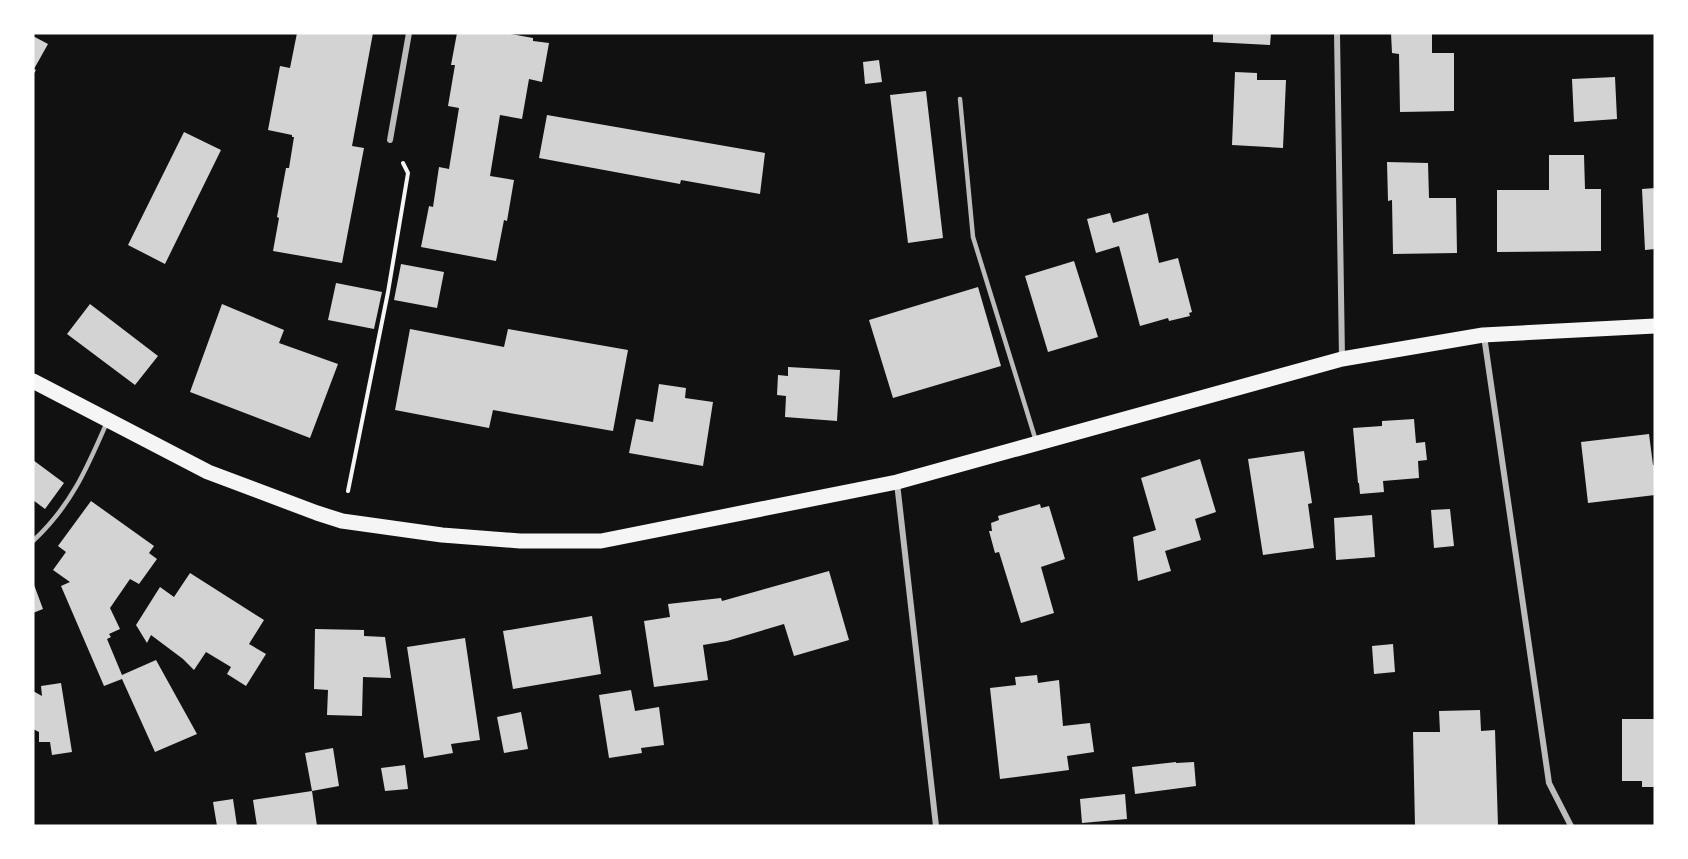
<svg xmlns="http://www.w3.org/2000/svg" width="1688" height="859" font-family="Literata,serif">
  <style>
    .building { fill: #d3d3d3 }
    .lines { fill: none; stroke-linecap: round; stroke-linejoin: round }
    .path { stroke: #f5f5f5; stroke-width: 4 }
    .service { stroke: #bcbcbc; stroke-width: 4.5 }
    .minor { stroke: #bcbcbc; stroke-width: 6 }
    .primary { stroke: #f5f5f5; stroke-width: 15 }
  </style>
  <rect width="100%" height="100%" fill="#111"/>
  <path class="building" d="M 297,33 L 373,33 L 352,146 L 364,148 L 342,263 L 273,251 L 279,218 L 277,217 L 286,168 L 289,168 L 294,137 L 292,137 L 292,135 L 268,130 L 280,66 L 290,68 Z
    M 457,33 L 511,33 L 511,34 L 533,38 L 533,41 L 549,43 L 542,82 L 529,79 L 522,119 L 500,115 L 490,176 L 514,180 L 507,221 L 504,220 L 496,261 L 421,247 L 429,206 L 433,207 L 439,167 L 449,169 L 459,108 L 448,106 L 455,65 L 451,65 Z
    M 1213,33 L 1271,33 L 1270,45 L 1213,42 Z
    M 1391,33 L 1432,33 L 1432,53 L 1454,53 L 1454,111 L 1400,112 L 1399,54 L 1392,53 Z
    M 33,36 L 48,44 L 34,69 L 36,70 L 33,75 Z
    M 879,60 L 882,82 L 865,84 L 863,62 Z
    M 1235,72 L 1257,73 L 1257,80 L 1286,80 L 1283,148 L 1232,145 Z
    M 1615,77 L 1617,119 L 1574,122 L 1572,79 Z
    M 926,91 L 943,238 L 908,243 L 890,95 Z
    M 547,115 L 765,153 L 760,194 L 681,180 L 680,184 L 539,158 Z
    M 184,132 L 221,150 L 165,264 L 128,245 Z
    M 1549,155 L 1584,155 L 1585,189 L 1601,189 L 1601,251 L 1497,252 L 1497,190 L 1549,190 Z
    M 1387,162 L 1428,163 L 1429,198 L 1456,198 L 1457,253 L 1393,254 L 1392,200 L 1388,201 Z
    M 1655,188 L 1655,249 L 1645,250 L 1642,189 Z
    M 1110,213 L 1113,223 L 1148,213 L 1159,263 L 1178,258 L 1192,312 L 1189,313 L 1190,316 L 1169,321 L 1168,318 L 1140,326 L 1119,246 L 1096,253 L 1087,219 Z
    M 1074,261 L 1098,337 L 1048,352 L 1025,276 Z
    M 401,264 L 444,272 L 437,308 L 394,300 Z
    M 336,283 L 382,292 L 374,329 L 328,320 Z
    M 978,287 L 1001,366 L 893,398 L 869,320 Z
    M 90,304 L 158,356 L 135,385 L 67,334 Z
    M 222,304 L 284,330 L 279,343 L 338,364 L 310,438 L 190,392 Z
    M 410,329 L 504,347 L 508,329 L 628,350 L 613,431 L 493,410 L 489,428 L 395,410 Z
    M 788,367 L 840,370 L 837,421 L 785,417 L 786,396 L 777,395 L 778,375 L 788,376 Z
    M 659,384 L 686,388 L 685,398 L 713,402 L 703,466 L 629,453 L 636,419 L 653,422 Z
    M 1414,419 L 1416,443 L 1425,442 L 1427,460 L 1418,461 L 1419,478 L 1383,481 L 1384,492 L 1360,494 L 1359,483 L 1358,483 L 1353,428 L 1382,426 L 1382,421 Z
    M 1649,434 L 1653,465 L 1655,465 L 1655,495 L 1588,503 L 1581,442 Z
    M 1304,451 L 1312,503 L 1308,504 L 1314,548 L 1263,555 L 1248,459 Z
    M 1200,459 L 1216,512 L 1195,519 L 1201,540 L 1165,551 L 1171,571 L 1138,581 L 1133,537 L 1156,530 L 1141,478 Z
    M 33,460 L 64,483 L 45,509 L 33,500 Z
    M 91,501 L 154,546 L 149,553 L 157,559 L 139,584 L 130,579 L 110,608 L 120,629 L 109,634 L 111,637 L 107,639 L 122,675 L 156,660 L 197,734 L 155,752 L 122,679 L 104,686 L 61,586 L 70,582 L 53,570 L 66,552 L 58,546 Z
    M 1040,504 L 1041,508 L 1049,506 L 1065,559 L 1041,567 L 1054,613 L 1021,623 L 999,552 L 995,553 L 989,531 L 992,531 L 991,523 L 999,520 L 998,516 Z
    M 1450,509 L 1454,546 L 1434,548 L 1431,510 Z
    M 1372,515 L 1375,557 L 1336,560 L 1334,518 Z
    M 829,571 L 849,640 L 794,656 L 784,624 L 727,641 L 703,645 L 708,680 L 654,687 L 644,621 L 670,617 L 668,604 L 721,598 L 722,601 Z
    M 190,573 L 264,620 L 249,644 L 266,654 L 246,686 L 227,674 L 231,667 L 206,652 L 194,670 L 183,659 L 151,635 L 147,643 L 136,625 L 160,587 L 174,597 Z
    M 33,582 L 43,609 L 33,613 Z
    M 592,616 L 601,674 L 513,689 L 503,631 Z
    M 315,629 L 364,630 L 364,636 L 385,637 L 391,678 L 363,677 L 362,716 L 327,715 L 328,690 L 314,689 Z
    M 465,638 L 480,740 L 451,744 L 453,753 L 424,758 L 407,647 Z
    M 1393,644 L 1395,672 L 1374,674 L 1372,646 Z
    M 1037,675 L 1038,683 L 1059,680 L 1063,726 L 1090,723 L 1094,752 L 1067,756 L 1069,770 L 1000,779 L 990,688 L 1016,685 L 1015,677 Z
    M 61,683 L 72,752 L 52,755 L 50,742 L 39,742 L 39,732 L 33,729 L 33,691 L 42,696 L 41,686 Z
    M 631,690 L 635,711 L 659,707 L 664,745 L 641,748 L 642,753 L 609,758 L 599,695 Z
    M 1480,710 L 1481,731 L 1495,730 L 1498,826 L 1415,826 L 1413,732 L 1440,732 L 1439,711 Z
    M 521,712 L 528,749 L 504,753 L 497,717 Z
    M 1622,719 L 1655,719 L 1655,787 L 1642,787 L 1642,781 L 1622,781 Z
    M 333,748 L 339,786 L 312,791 L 305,753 Z
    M 1176,762 L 1176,763 L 1194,762 L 1196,786 L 1135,794 L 1132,767 Z
    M 405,765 L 408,789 L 385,791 L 381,768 Z
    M 312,791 L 317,826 L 257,826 L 253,800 Z
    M 1125,794 L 1127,819 L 1082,823 L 1080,799 Z
    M 233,799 L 237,826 L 217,826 L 213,802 Z"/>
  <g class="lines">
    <path class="path" d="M 348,491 L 388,292 L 408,173 L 403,163"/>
    <path class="service" d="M 960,99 L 973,237 L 1036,441
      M 33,541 C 71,506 87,468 107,422"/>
    <path class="minor" d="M 1337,33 L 1342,358
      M 390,140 L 409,33
      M 1484,336 L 1549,783 L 1571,826
      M 897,483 L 936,826"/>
    <path class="primary" d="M 33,381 L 208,472 L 317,513 L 342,521 L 442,535 L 520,541 L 601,541 L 897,482 L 1342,359 L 1483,335 L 1655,326"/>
  </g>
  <rect width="1688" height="859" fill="none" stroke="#ffffff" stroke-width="69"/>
</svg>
